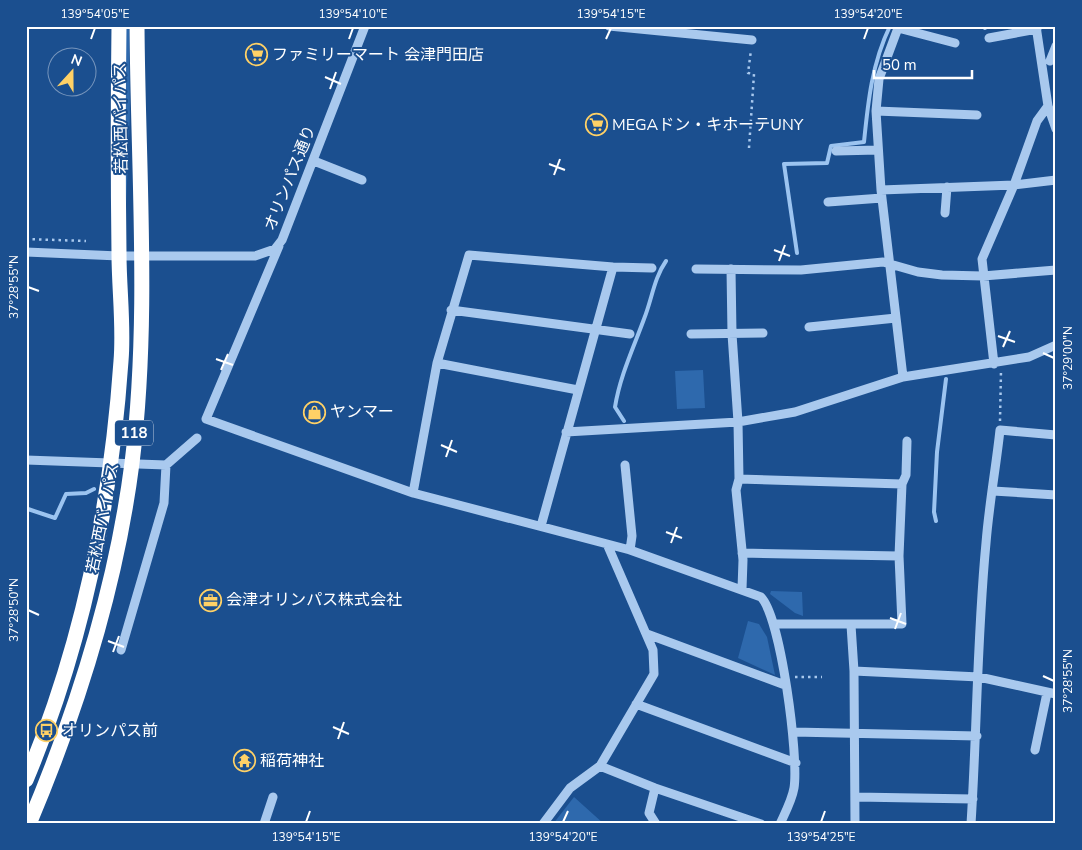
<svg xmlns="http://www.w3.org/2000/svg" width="1082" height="850" font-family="'Nunito Sans','Noto Sans JP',sans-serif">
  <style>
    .green { fill: #2e69ad }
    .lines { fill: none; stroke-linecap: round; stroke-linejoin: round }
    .stream { stroke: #9cc4f0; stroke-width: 4 }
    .path { stroke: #a9c9ee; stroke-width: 2.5; stroke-dasharray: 2.5 4; stroke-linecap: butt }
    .minor { stroke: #a9c9ee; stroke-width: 9 }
    .highway { stroke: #fff; stroke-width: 15 }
    .ticks { fill: none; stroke: #fff; stroke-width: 2 }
    .labels { text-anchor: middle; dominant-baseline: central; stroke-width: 4; stroke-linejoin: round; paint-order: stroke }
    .shield { fill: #1b4f8f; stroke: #bbcadd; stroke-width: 1 }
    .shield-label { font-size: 15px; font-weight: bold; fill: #fff }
    .poi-label { font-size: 16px; fill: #fff; stroke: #1b4f8f; text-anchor: start }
    .street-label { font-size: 16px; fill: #fff; stroke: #1b4f8f }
    .neatline { fill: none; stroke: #fff; stroke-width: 2 }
    .ticks-label { font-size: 12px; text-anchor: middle; fill: #fff }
  </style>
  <rect width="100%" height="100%" fill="#1b4f8f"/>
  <path class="green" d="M 124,26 L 129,26 L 130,115 L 125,229 Z
    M 703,370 L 705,408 L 677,409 L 675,371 Z
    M 771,591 L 802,592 L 803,616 L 795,613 L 770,594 Z
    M 748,621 L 759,624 L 767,637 L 775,675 L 738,658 Z
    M 574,797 L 604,824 L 553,824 Z"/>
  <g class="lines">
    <path class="stream" d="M 984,26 L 985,28
      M 797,253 L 784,164 L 827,163 L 831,146 L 864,142 C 868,102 872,63 890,26
      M 624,421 L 615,407 C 620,376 633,349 644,319 C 652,299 654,278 666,261
      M 26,511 L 28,509 L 55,518 L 66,494 L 86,493 L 94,489
      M 936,521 L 934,512 L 937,452 L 946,379"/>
    <path class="path" d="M 749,148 L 754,74 L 748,73 L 751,50
      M 26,239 L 86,241
      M 1000,421 L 1001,371
      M 795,677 L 822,677"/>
    <path class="minor" d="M 609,26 L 752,40
      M 1036,26 L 1048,106 L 1056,129
      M 989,38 L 1037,29
      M 1050,61 L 1056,46
      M 876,111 L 977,115
      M 836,151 L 878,150
      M 314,161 L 362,180
      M 881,190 L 1014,185 L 1056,180
      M 828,202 L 882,198
      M 945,213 L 947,187
      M 279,246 L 206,419 L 413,493 L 630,550 L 761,597 C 781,618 799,757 794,788 C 792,800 785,813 780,824
      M 26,252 L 119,256 L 255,256 L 275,249 L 282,240 L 365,26
      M 696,269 L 801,270 L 883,262 L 918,272 L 942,275 L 983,276 L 1056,270
      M 731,269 L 732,334 L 738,422 L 739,479 L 736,490 L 743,560 L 742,589
      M 451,310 L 630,334
      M 809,327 L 896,318
      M 691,334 L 763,333
      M 437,363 L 578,390
      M 994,364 L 982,259 L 1014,185 L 1037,121 L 1048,106
      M 903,377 L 881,190 L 876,111 L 879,79 L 898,28 L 955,43
      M 566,432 L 738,422 L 795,412 L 903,377 L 1029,357 L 1056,345
      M 26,460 L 166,465 L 197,438
      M 625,465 L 632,536 L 630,550
      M 739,479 L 902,484 L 899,556 L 902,624 L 774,624
      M 902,484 L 906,475 L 907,441
      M 993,491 L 1056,495
      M 413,493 L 437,363 L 469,255 L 613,267 L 652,268
      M 541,526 L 613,267
      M 607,544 L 653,650 L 654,674 L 600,766 L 655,788 L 761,824
      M 742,553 L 899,556
      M 851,625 L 854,671 L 979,677 L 1056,694
      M 647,634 L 785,685
      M 121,650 L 164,503 L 166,465
      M 854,671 L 855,824
      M 636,704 L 796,763
      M 794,732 L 977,736
      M 1035,750 L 1047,693
      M 655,788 L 649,813 L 656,824
      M 856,797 L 973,799
      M 264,824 L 273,797
      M 543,824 L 570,788 L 600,766
      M 971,824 C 977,730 977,636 986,543 C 989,505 996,467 1000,430 L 1056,435"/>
    <path class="highway" d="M 26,780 C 82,647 111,506 121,361 C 124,326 119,289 119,254 C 118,178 118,102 119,26
      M 29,824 C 78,708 116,588 132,463 C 150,319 138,171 137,26"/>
  </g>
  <path class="ticks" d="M 91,39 L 95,28M 349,39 L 353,28M 606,39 L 611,28M 864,39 L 868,28M 325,77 L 341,84M 330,89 L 336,72M 549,164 L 565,170M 554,175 L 560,159M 774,250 L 790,256M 779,261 L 785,245M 28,287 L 39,291M 998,336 L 1015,342M 1003,347 L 1010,331M 1043,353 L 1054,358M 216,359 L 233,365M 221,370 L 228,354M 441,445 L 457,452M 446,457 L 452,440M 666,532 L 682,538M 671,543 L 677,527M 28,610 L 39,615M 890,618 L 906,624M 895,629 L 901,613M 108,641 L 124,647M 113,652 L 119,636M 1043,676 L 1054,681M 333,727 L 349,734M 338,739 L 344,722M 306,822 L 310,811M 563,822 L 568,811M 821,822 L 825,811"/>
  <defs>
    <symbol id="supermarket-ring" viewBox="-11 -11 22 22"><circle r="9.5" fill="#1b4f8f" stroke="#ffd166" stroke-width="1.5"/><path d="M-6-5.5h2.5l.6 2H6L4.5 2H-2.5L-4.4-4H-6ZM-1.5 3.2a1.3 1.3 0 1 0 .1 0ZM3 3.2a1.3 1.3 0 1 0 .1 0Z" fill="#ffd166"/></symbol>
    <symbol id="shop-ring" viewBox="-11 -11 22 22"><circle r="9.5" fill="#1b4f8f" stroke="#ffd166" stroke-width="1.5"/><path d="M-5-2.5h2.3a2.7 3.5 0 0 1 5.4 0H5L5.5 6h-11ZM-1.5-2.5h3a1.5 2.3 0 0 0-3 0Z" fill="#ffd166"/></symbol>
    <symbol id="office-ring" viewBox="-11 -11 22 22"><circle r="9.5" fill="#1b4f8f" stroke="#ffd166" stroke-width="1.5"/><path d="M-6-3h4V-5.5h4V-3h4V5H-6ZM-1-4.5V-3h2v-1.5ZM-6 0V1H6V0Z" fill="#ffd166"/></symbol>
    <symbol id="bus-ring" viewBox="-11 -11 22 22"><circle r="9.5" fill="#1b4f8f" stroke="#ffd166" stroke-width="1.5"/><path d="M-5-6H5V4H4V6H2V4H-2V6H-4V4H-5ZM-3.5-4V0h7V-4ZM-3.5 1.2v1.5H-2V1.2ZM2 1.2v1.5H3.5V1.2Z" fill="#ffd166"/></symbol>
    <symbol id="temple-ring" viewBox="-11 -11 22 22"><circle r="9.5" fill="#1b4f8f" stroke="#ffd166" stroke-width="1.5"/><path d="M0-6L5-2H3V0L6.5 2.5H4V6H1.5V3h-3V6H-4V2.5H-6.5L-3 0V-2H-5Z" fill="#ffd166"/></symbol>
  </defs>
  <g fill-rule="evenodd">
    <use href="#supermarket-ring" x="244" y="42" width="25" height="25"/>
    <use href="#supermarket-ring" x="584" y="112" width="25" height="25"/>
    <use href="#shop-ring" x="302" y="400" width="25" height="25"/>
    <use href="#office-ring" x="198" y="588" width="25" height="25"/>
    <use href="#bus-ring" x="34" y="718" width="25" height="25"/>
    <use href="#temple-ring" x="232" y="748" width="25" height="25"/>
  </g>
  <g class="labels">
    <rect class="shield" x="115" y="420.5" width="38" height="25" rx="4"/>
    <g class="shield-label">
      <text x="134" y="433">118</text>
    </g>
    <g class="poi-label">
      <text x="272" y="55">ファミリーマート 会津門田店</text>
      <text x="612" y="125">MEGAドン・キホーテUNY</text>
      <text x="330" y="412">ヤンマー</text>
      <text x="226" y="600">会津オリンパス株式会社</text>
      <text x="62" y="731">オリンパス前</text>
      <text x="260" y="761">稲荷神社</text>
    </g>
    <g class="street-label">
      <text transform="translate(121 118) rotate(-91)">若松西バイパス</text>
      <text transform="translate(290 178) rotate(-68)">オリンパス通り</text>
      <text transform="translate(103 518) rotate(-79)">若松西バイパス</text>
    </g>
  </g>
  <rect width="1082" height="850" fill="none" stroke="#1b4f8f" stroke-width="55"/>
  <g transform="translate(72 72) rotate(21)"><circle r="24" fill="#1b4f8f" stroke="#7695bc"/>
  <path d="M0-4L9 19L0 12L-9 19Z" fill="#ffd166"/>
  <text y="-8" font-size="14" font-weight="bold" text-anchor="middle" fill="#ffffff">N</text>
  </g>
  <path d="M874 70v8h98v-8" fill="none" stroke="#ffffff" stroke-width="2.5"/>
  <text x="882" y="70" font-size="15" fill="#ffffff" stroke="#1b4f8f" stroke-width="4" paint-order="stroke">50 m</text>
  <rect x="28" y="28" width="1026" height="794" class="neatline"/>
  <g class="ticks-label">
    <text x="95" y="18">139°54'05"E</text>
    <text x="353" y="18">139°54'10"E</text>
    <text x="611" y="18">139°54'15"E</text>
    <text x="868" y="18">139°54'20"E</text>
    <text transform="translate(14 287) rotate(-90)" y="4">37°28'55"N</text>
    <text transform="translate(1068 358) rotate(-90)" y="4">37°29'00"N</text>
    <text transform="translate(14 610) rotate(-90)" y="4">37°28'50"N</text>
    <text transform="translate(1068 681) rotate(-90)" y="4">37°28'55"N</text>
    <text x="306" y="841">139°54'15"E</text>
    <text x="563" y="841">139°54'20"E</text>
    <text x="821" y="841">139°54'25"E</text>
  </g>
</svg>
